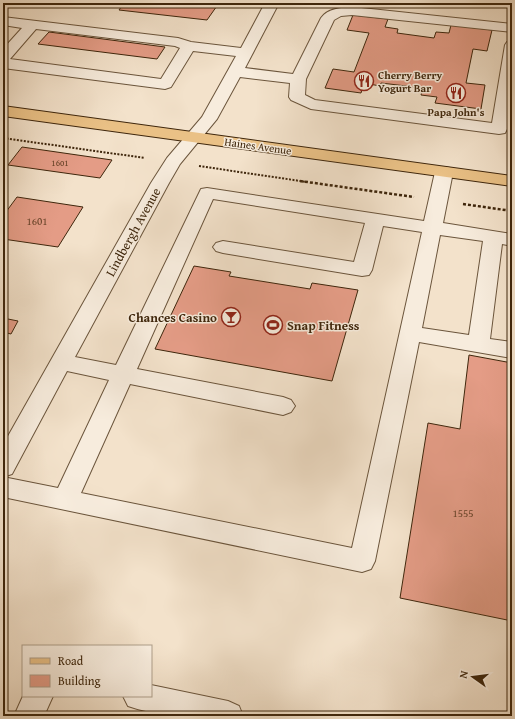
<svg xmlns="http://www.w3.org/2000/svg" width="515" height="719" font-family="'Gentium Book Plus',serif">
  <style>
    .building { fill: #e49c86; stroke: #3e260c }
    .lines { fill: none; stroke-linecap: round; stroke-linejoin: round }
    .minor-casing { stroke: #6b553c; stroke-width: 2 }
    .major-casing { stroke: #3e260c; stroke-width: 2 }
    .path-far1 { stroke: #3e260c; stroke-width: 2; stroke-dasharray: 2 1.5; stroke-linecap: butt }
    .path { stroke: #3e260c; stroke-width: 2.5; stroke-dasharray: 3 2; stroke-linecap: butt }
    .minor { fill: #f7ecdd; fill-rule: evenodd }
    .major { fill: #eac186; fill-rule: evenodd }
    .labels { text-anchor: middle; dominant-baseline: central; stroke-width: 3; stroke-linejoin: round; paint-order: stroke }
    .far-number-label { font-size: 9px; fill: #68442a }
    .far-poi-label { font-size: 11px; font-weight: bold; fill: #3e260c; stroke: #f7ecdd; text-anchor: start }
    .far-street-label { font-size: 11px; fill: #3e260c; stroke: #f7ecdd }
    .number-label { font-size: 11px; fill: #68442a }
    .street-label { font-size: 13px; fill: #3e260c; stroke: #f7ecdd }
    .poi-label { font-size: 13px; font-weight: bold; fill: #3e260c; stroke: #f7ecdd; text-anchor: end }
  </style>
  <rect width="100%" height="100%" fill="#f3e2cb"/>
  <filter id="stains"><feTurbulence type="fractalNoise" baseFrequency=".005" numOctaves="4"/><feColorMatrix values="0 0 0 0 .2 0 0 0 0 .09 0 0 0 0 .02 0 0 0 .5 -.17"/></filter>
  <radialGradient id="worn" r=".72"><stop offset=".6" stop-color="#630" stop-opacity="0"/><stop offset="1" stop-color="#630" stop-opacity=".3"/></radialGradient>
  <path class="building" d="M 124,3 L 219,3 L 207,20 L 119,10 Z
    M 353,15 L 388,19 L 385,27 L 398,29 L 397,33 L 434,38 L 436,32 L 449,33 L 451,25 L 492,30 L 487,51 L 473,49 L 466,83 L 485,85 L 481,109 L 435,103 L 437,97 L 421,95 L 423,88 L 381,83 L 380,86 L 364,83 L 361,93 L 325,88 L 333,69 L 354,72 L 369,33 L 347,30 Z
    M 49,32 L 165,47 L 157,59 L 38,44 Z
    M 22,147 L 112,160 L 100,178 L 8,165 Z
    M 17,197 L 83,207 L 58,247 L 3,239 L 3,216 Z
    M 194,266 L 231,272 L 229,276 L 310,289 L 312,283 L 358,290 L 332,381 L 155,349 Z
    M 3,318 L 18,321 L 11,334 L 3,332 Z
    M 469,355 L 512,363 L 512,621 L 400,598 L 428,423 L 460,429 Z"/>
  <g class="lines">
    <defs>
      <path id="minor" d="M 265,3 L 279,3 L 245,68 L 293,74 L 321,18 C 328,8 341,8 352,7 L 512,24 L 512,32 L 352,15 L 341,16 L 334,20 L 306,79 L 305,95 L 315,100 L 492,123 L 505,45 L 507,42 L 512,41 L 512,97 L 507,129 L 505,133 L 499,134 L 311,109 L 291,100 L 289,97 L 290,83 L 240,77 L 217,119 L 180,164 L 169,183 L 75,357 L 116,365 L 201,189 L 207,188 L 424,221 L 435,172 L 438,168 L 444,167 L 450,168 L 453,172 L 443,223 L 512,234 L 512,246 L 502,244 L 490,339 L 512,342 L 512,358 L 419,342 L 375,561 L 371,569 L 362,572 L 3,497 L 3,477 L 58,488 L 109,380 L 67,371 L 12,474 L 3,477 L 3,445 L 151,183 L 167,158 L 202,117 L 236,56 L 193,51 L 171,87 L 165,89 L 3,68 L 3,49 L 22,28 L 3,25 L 3,17 L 178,38 L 191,42 L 241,48 ZM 36,29 L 175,46 L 180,48 L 161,79 L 10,59 ZM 213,199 L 365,223 L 354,262 L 223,241 L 216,243 L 213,247 L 216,251 L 223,253 L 362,276 L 369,275 L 372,270 L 383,226 L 422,232 L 352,548 L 81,493 L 130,384 L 283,415 L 291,412 L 295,406 L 291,400 L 283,397 L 137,369 ZM 440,235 L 483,241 L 469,335 L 422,328 Z
        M 151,685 L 228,701 L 239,706 L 243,716 C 204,716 164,719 128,706 L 123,696 L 151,696 Z
        M 23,696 L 53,696 L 44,716 L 14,716 Z"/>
      <path id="major" d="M 3,106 L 512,176 L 512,186 L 3,116 Z"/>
    </defs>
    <use href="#minor" class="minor-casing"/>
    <use href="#major" class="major-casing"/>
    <path class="path-far1" d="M 3,138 L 145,158
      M 199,166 L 307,182"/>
    <path class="path" d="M 300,181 L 414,197
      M 463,204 L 512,211"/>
    <use href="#minor" class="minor"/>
    <use href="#major" class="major"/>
  </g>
  <defs>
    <symbol id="restaurant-ring" viewBox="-11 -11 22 22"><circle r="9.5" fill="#f7ecdd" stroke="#8f2418" stroke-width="1.5"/><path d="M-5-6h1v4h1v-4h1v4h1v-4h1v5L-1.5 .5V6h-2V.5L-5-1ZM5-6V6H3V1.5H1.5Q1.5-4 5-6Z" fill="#8f2418"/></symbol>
    <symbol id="bar-ring" viewBox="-11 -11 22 22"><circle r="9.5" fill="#f7ecdd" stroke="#8f2418" stroke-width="1.5"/><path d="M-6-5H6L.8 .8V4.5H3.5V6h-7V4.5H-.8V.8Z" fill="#8f2418"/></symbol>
    <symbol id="stadium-ring" viewBox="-11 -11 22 22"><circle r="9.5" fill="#f7ecdd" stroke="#8f2418" stroke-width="1.5"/><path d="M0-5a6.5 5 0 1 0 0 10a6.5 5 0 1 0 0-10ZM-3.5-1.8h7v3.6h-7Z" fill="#8f2418"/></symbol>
  </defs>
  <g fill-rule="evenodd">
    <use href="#restaurant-ring" x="353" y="70" width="22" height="22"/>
    <use href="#restaurant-ring" x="445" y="82" width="22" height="22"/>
    <use href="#bar-ring" x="220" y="306" width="22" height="22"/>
    <use href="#stadium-ring" x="262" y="314" width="22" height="22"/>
  </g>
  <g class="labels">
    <g class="far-number-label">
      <text x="60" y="162">1601</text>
    </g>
    <g class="far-poi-label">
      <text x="378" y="75">Cherry Berry<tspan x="378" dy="13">Yogurt Bar</tspan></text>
      <text x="456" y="112" text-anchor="middle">Papa John's</text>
    </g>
    <g class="far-street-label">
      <text transform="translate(258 146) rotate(8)">Haines Avenue</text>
    </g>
    <g class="number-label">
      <text x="37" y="221">1601</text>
      <text x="463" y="513">1555</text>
    </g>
    <g class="street-label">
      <text transform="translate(133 232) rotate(-61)">Lindbergh Avenue</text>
    </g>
    <g class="poi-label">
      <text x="217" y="317">Chances Casino</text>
      <text x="287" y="325" text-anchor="start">Snap Fitness</text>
    </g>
  </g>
  <rect width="515" height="719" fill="none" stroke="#f3e2cb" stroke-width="16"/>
  <rect x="4" y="4" width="507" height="711" fill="none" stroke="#3e260c" stroke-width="2"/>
  <rect x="8" y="8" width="499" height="703" fill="none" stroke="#3e260c"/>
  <rect x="22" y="645" width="130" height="52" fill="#f7ecdd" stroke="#ad9d89"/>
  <rect x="30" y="658" width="20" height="6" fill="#eac186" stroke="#ad9d89"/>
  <text x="58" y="665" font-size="12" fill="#3e260c">Road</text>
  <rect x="30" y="675" width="20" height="12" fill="#e49c86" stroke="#ad9d89"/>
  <text x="58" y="685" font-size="12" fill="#3e260c">Building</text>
  <g transform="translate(473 677) rotate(284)" stroke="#f7ecdd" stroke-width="3" paint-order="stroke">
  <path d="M0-3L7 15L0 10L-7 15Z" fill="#3e260c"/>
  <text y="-6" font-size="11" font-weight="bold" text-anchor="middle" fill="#3e260c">N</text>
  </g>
  <rect width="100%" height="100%" filter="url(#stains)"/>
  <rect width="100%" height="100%" fill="url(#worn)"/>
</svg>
